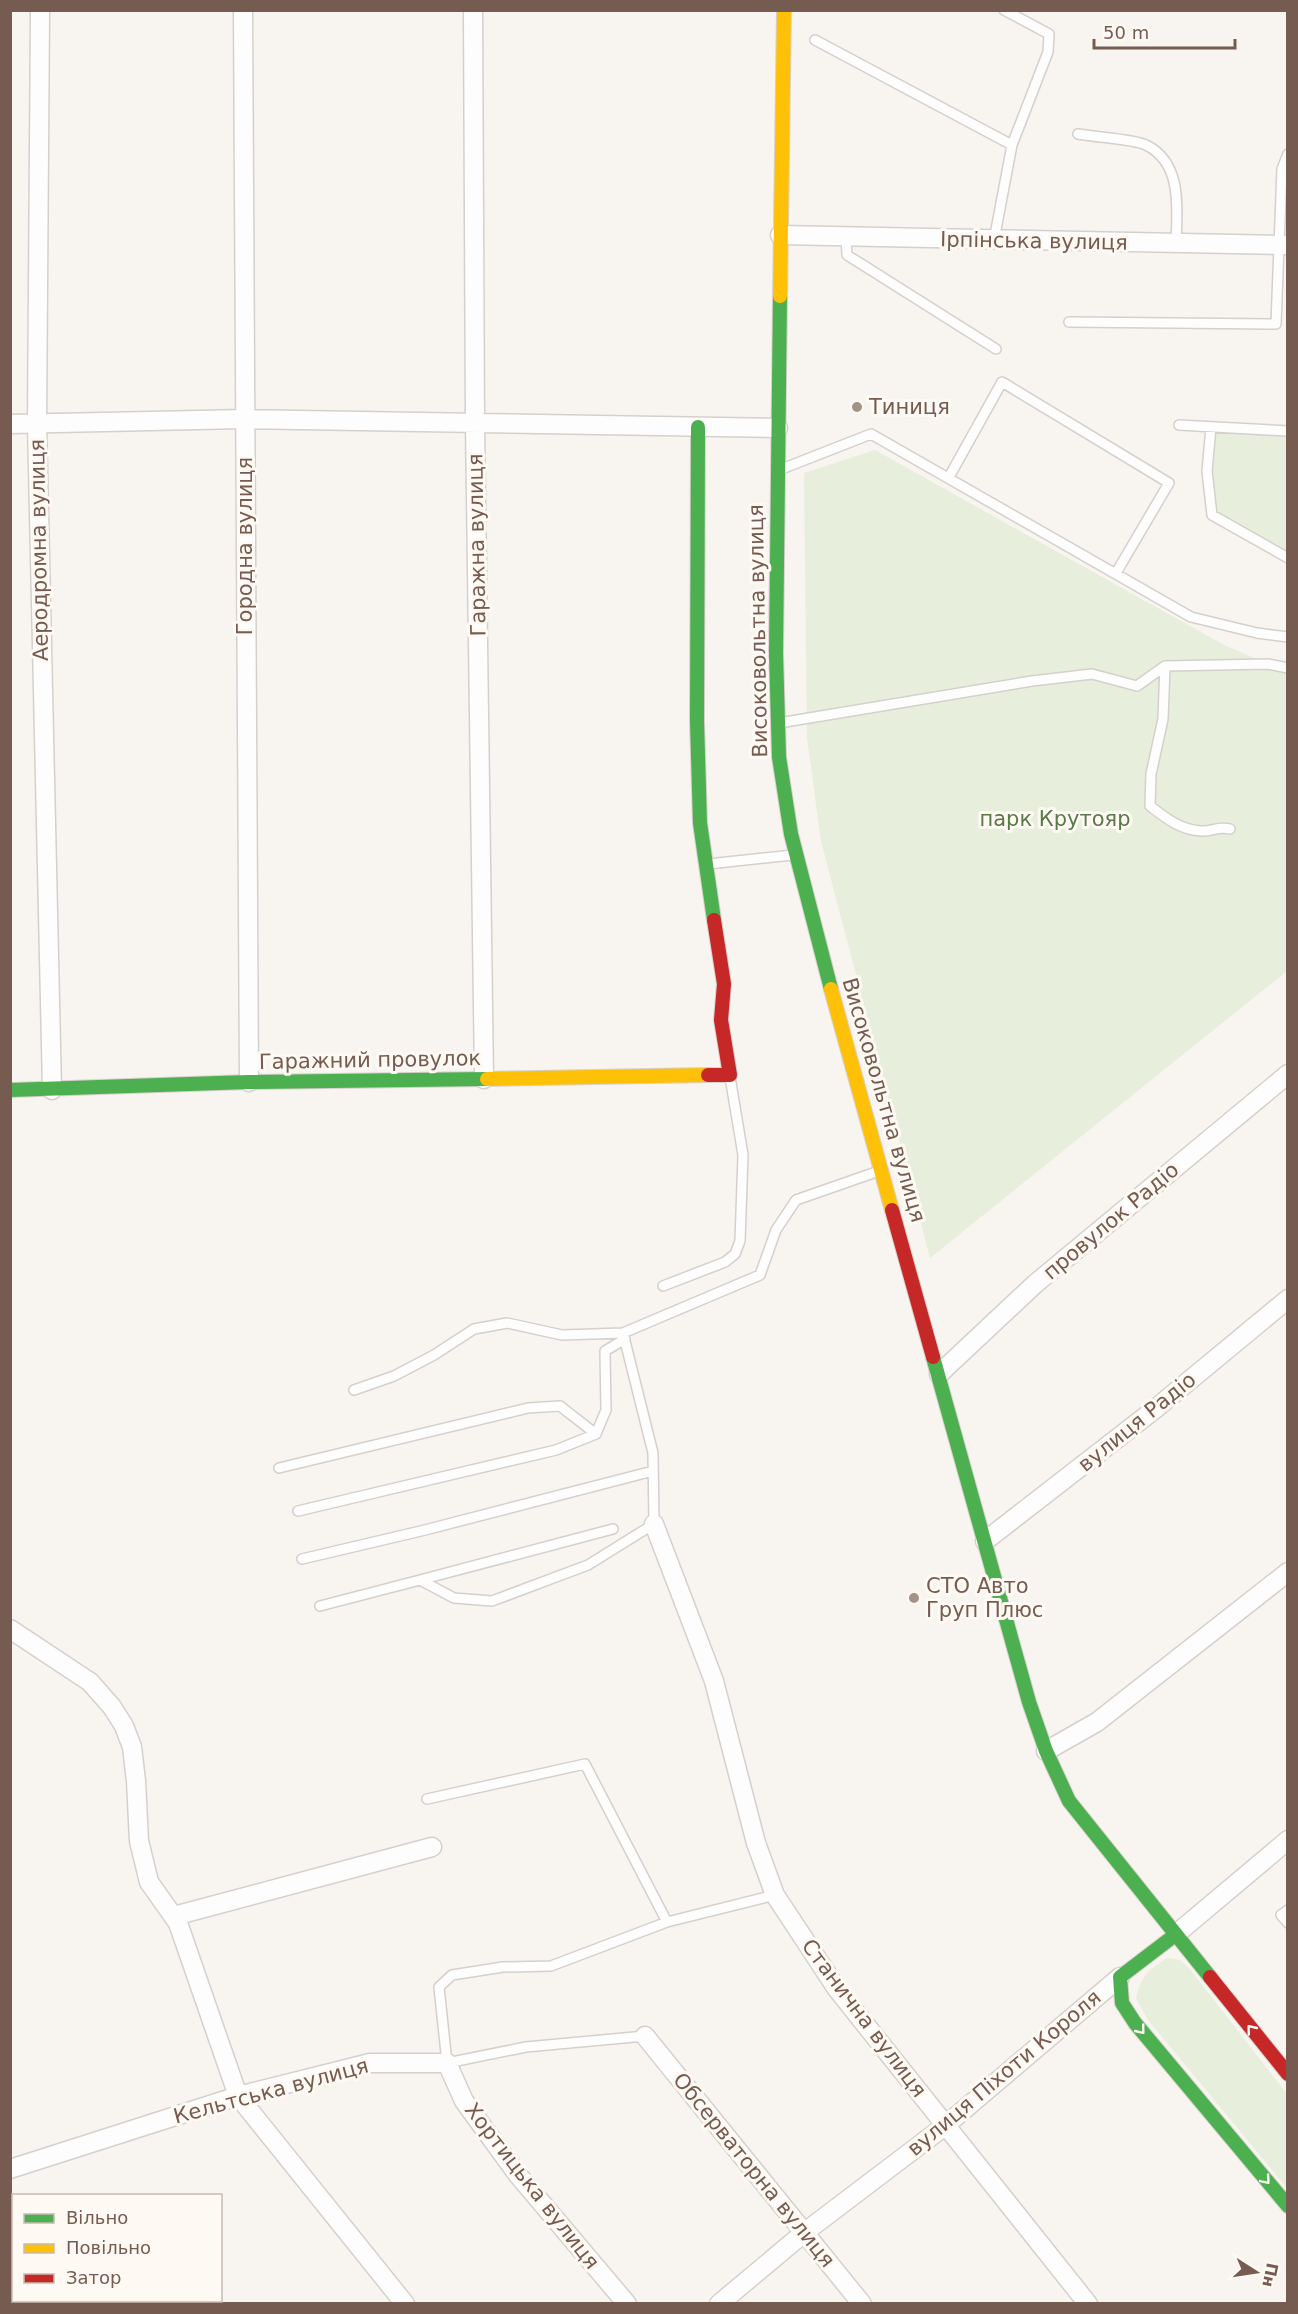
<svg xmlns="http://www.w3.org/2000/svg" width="1298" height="2314" font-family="'DejaVu Sans',sans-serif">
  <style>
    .green { fill: #e7eedc }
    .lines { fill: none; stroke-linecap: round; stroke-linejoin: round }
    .lane-casing { stroke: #d5d0cb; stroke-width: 12 }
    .street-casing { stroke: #d5d0cb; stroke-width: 21 }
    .fast-casing { stroke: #d8d1cc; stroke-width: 16 }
    .slow-casing { stroke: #d8d1cc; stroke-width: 16 }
    .jam-casing { stroke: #d8d1cc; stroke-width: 16 }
    .lane { stroke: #fefdfd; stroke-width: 9 }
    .street { stroke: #fefdfd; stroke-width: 18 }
    .fast { stroke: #4caf50; stroke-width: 14 }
    .slow { stroke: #ffc107; stroke-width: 14 }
    .jam { stroke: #c62828; stroke-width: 14 }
    .oneway { stroke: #fef9f3 }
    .poi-dot { fill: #a49188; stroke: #fef9f3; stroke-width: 2 }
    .labels { text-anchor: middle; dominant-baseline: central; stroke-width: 6; stroke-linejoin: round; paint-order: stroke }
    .street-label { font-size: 21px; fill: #765c50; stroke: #fef9f3 }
    .poi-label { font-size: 21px; fill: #765c50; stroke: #fef9f3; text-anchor: start }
    .park-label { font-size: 21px; fill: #5a7a49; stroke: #fef9f3 }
  </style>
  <rect width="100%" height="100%" fill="#f8f4f0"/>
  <path class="green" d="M 1211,427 L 1287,431 L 1287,558 L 1212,515 L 1207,471 Z
    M 875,450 L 1224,645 L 1287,672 L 1287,971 L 930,1258 L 821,841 L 807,738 L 804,473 Z
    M 1167,1958 L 1180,1960 L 1189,1968 L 1287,2094 L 1287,2188 L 1148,2020 L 1136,1998 C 1142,1975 1147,1971 1167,1958 Z"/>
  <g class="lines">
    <defs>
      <path id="lane" d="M 815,40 L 1012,145
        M 1078,134 C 1093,137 1135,139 1146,145 C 1183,163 1177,209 1176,244
        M 846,237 L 847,255 L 996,349
        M 994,240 L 1012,145 L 1048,52 L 1049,34 L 1004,10
        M 1069,322 L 1276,324 L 1282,169 L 1288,154
        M 1179,425 L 1288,431
        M 1211,427 L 1207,471 L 1212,515 L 1288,558
        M 779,470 L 871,434 L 1191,617 L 1257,633 L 1288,637
        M 949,477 L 1002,382 L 1169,483 L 1116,573
        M 1165,666 L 1163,719 L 1151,774 L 1150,806 C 1166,818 1180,830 1201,831 C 1212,832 1217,826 1230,829
        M 779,723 L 1032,681 L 1092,674 L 1137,686 L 1165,666 L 1268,664 L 1288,668
        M 708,864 L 793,855
        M 663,1286 L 725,1262 L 735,1254 L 740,1241 L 743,1155 L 730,1077
        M 354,1390 L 394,1376 L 434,1355 L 474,1329 L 507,1323 L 562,1335 L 623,1333
        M 279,1468 L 528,1408 L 560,1406 L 596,1434
        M 298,1511 L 556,1450 L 596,1434 L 606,1410 L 605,1351 L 625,1339
        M 302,1559 L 425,1530 L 653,1471
        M 420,1580 L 613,1529
        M 320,1606 L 420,1580 L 454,1598 L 492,1601 L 588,1565 L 654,1524 L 653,1453 L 623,1333 L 760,1275 L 776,1230 L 796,1200 L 879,1171
        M 427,1799 L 585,1764 L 667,1922
        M 1288,1910 L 1281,1915 L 1288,1923
        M 645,2036 L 526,2047 L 447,2063 L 439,1987 L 452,1975 L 503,1967 L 551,1966 L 667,1922 L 775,1895"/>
      <path id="street" d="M 40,10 L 37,424 L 52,1090
        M 243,10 L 249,1082
        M 473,10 L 475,424 L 484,1079
        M 780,235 L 1288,245
        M 10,424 L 244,419 L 778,428
        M 939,1374 L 1035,1284 L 1288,1074
        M 654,1524 L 714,1681 L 756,1843 L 775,1895 L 837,1989 L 1088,2304
        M 985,1541 L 1155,1409 L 1288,1299
        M 10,1629 L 90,1682 L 112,1707 L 124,1726 L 132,1747 L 136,1781 L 139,1841 L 149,1882 L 178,1923 L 238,2096 L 405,2304
        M 1046,1751 L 1097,1722 L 1288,1572
        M 174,1916 L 432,1847
        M 1175,1935 L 1288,1840
        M 645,2036 L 862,2304
        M 10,2169 L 238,2096 L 370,2063 L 447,2063 L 464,2101 L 518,2175 L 627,2304
        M 10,2250 L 14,2254
        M 51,2300 L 54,2304
        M 719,2304 L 805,2232 L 946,2125 L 1120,1977"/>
      <path id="fast" d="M 780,296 L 776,653 L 779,757 L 791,834 L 831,989
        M 698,427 L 697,721 L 700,823 L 714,920
        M 10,1090 L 249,1082 L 487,1079
        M 933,1357 L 1029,1702 L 1046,1751 L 1069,1801 L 1210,1977
        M 1175,1935 L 1120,1977 L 1122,2003 L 1135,2023 L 1288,2206"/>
      <path id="slow" d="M 780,296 L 784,10
        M 831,989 L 892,1210
        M 487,1079 L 708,1075"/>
      <path id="jam" d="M 708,1075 L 730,1075 L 721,1020 L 724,984 L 714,920
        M 892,1210 L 933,1357
        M 1210,1977 L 1288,2074"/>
    </defs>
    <use href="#lane" class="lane-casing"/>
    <use href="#street" class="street-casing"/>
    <use href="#fast" class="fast-casing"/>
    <use href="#slow" class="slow-casing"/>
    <use href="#jam" class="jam-casing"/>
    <use href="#lane" class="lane"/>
    <use href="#street" class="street"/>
    <use href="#fast" class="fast"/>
    <use href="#slow" class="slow"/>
    <use href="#jam" class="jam"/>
  </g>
  <defs><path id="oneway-chevron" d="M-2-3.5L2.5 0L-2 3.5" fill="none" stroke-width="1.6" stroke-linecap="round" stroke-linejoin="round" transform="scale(1.5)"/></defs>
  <g class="oneway">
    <use href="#oneway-chevron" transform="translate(1251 2029) rotate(-129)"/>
    <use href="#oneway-chevron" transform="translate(1141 2030) rotate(51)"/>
    <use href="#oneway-chevron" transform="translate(1266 2180) rotate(50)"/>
  </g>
  <g class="poi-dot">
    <circle cx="857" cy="407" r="6"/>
    <circle cx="914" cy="1598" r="6"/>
  </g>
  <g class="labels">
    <g class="street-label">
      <text transform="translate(1034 241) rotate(1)">Ірпінська вулиця</text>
      <text transform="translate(477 545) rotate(-91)">Гаражна вулиця</text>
      <text transform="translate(245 546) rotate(-90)">Городна вулиця</text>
      <text transform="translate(39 550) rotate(-91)">Аеродромна вулиця</text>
      <text transform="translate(758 631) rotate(-91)">Високовольтна вулиця</text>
      <text transform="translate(370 1060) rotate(-1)">Гаражний провулок</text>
      <text transform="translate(884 1100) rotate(74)">Високовольтна вулиця</text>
      <text transform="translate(1111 1221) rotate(-40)">провулок Радіо</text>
      <text transform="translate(1137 1422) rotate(-39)">вулиця Радіо</text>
      <text transform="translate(864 2018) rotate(53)">Станична вулиця</text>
      <text transform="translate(1004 2073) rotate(-40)">вулиця Піхоти Короля</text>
      <text transform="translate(271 2091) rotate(-15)">Кельтська вулиця</text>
      <text transform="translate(754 2170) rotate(51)">Обсерваторна вулиця</text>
      <text transform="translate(532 2186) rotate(52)">Хортицька вулиця</text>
    </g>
    <g class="poi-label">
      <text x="869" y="407">Тиниця</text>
      <text x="926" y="1586">СТО Авто<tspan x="926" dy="24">Груп Плюс</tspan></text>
    </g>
    <g class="park-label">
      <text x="1055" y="819">парк Крутояр</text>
    </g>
  </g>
  <rect width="1298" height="2314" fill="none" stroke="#765c50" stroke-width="24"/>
  <rect x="12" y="2194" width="210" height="108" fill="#fef9f3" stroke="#c8bab2" stroke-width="1.5"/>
  <rect x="24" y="2214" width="30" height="9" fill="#4caf50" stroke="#c8bab2" stroke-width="1.5"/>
  <text x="66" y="2224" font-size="18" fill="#765c50">Вільно</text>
  <rect x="24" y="2244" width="30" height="9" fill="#ffc107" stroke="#c8bab2" stroke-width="1.5"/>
  <text x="66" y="2254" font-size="18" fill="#765c50">Повільно</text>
  <rect x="24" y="2274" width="30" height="9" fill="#c62828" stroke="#c8bab2" stroke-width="1.5"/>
  <text x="66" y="2284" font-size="18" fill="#765c50">Затор</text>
  <g transform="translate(1256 2272) rotate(102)" stroke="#fef9f3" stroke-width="4.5" paint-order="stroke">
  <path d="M0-4.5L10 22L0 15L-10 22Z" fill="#765c50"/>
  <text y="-9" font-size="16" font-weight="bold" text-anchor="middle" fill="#765c50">Пн</text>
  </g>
  <path d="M1094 39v9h141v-9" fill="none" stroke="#765c50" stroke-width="3"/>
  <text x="1103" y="39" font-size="18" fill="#765c50" stroke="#fef9f3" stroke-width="4.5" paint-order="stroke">50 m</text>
</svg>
